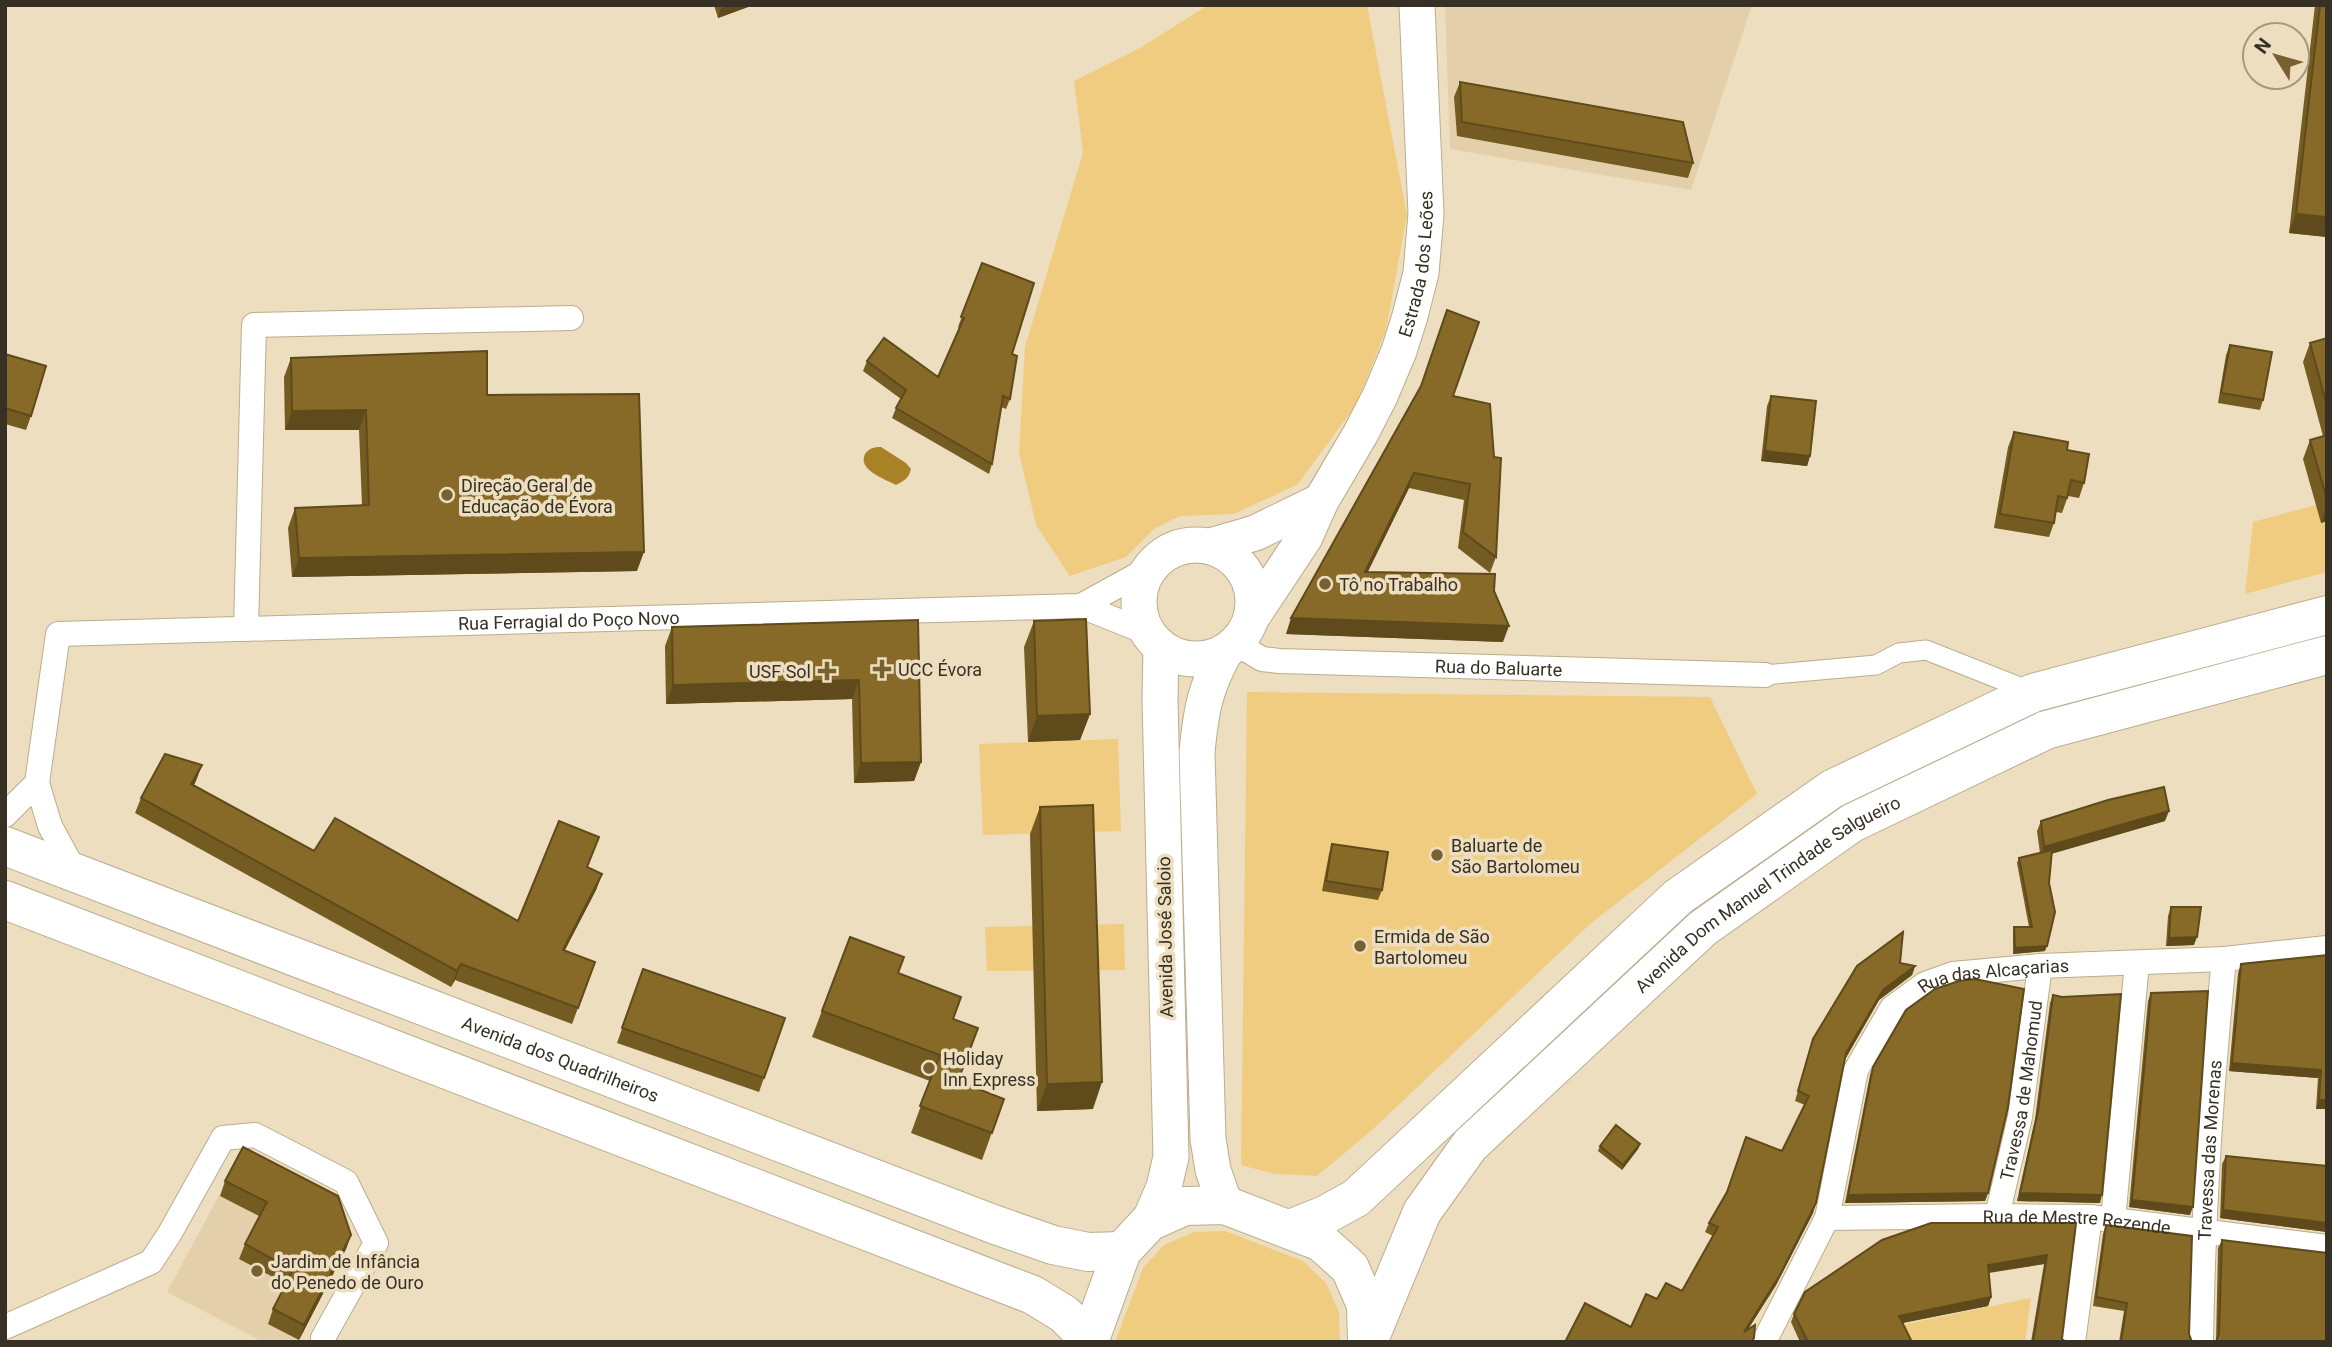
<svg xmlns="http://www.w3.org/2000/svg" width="2332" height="1347" font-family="Roboto,sans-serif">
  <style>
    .built { fill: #e3d0ab }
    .green { fill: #f0cc81 }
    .water { fill: #a98228 }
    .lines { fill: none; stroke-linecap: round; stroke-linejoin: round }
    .pedestrian-casing { stroke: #bbac8e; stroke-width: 21 }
    .minor-casing { stroke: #bbac8e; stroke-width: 26 }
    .secondary-casing { stroke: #bbac8e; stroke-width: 37 }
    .primary-casing { stroke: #bbac8e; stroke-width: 40 }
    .pedestrian { stroke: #fff; stroke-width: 19 }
    .minor { stroke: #fff; stroke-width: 24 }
    .secondary { stroke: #fff; stroke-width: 35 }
    .primary { stroke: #fff; stroke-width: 38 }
    .wall { fill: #745b22 }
    .shaded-wall { fill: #5e4a1b }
    .building { fill: #876a27; stroke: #5e4a1b; stroke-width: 2 }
    .poi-dot { fill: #786131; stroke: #eddebf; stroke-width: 2.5 }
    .labels { text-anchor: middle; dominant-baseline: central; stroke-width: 7; stroke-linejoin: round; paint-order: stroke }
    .street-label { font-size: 18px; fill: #373125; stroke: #eddebf }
    .poi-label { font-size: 18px; fill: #373125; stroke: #eddebf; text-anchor: start }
  </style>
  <rect width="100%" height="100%" fill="#eddebf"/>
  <path class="built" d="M 1445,5 L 1752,5 L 1691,190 L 1450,149 Z
    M 237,1162 L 346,1249 L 298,1342 L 263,1342 L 167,1292 Z"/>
  <path class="green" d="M 1208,5 L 1367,5 L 1407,215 L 1386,330 L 1356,405 L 1298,484 L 1234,514 L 1180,516 L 1155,528 L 1126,557 L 1070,576 L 1036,525 L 1019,452 L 1025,347 L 1083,152 L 1074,81 L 1140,48 Z
    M 2316,505 L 2327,521 L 2327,572 L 2245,594 L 2253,522 Z
    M 1247,692 L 1710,697 L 1757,794 L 1590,924 L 1372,1130 L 1317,1176 L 1275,1174 L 1241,1165 Z
    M 1118,739 L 1121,831 L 983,835 L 979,744 Z
    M 1124,924 L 1125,970 L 987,971 L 985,927 Z
    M 1225,1231 L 1303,1261 L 1326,1283 L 1339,1312 L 1340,1342 L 1115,1342 L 1143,1268 L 1164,1245 L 1194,1232 Z
    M 2031,1298 L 2025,1342 L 1908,1342 L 1901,1325 Z"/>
  <path class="water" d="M 881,447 L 906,463 L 911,469 C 909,478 904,481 896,485 C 885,479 857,470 865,454 C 869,448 874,447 881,447 Z"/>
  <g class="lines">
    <defs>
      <path id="pedestrian" d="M 1765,675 L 1876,665 L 1899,653 L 1926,650 L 2032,692"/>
      <g id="minor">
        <path d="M 1081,606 L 1150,568"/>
        <path d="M 246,629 L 254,325 L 571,318"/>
        <path id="s1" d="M 1237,644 L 1262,659 L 1279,661 L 1765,675"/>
        <path d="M 5,815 L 37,783"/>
        <path id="s2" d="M 76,874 L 50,826 L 37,783 L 58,634 L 1081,606 L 1146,632"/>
        <path id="s3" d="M 1997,1216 L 2020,1117 L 2040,966"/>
        <path id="s4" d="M 1827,1218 L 1997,1216 L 2090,1217 L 2327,1247"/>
        <path d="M 2113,1220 L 2137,963"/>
        <path d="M 5,1327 L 151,1262 L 170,1233 L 223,1138 L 255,1135 L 346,1182 L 376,1243 L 323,1338"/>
        <path id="s5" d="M 1764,1342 L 1827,1218 L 1856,1070 L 1892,1008 L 1925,984 L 1953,974 L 2040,966 L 2224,959 L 2327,948"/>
        <path d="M 2073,1342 L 2090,1217"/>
        <path id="s6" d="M 2201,1342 C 2203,1214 2211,1087 2224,959"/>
      </g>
      <g id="secondary">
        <circle cx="1196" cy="602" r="57"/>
        <path d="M 1210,546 L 1255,533 L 1321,501"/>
        <path id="s7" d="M 1252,617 L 1305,537 L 1321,501 L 1361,433 L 1380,396 L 1399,351 L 1410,316 L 1421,273 L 1426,214 L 1417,5"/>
        <path d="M 1225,1205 L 1213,1170 L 1208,1139 L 1197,752 C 1201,710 1205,688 1225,652"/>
        <path d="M 1149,1222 L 1164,1187 L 1171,1157 L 1160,699 L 1161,648"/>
      </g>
      <g id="primary">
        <path id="s8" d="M 5,846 L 993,1224 L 1053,1245 L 1088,1252 L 1122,1251"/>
        <path d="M 5,900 L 1033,1295 L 1064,1314 L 1089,1339"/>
        <path d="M 1290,1229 L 1325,1215 L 1356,1198 L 1678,897 L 1832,789 L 2033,693 L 2327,615"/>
        <path d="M 1089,1342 L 1122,1251 L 1149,1222 L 1185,1206 L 1225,1205 L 1321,1242 L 1350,1268 L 1366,1305 L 1367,1342"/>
        <path id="s9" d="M 1368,1342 L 1422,1212 L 1470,1145 L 1703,928 L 1852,823 L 2046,730 L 2327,655"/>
      </g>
    </defs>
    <use href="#pedestrian" class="pedestrian-casing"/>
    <use href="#minor" class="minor-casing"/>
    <use href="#secondary" class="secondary-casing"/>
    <use href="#primary" class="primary-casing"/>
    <use href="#pedestrian" class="pedestrian"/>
    <use href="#minor" class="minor"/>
    <use href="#secondary" class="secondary"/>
    <use href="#primary" class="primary"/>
  </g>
  <path class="wall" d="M 714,5 L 749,5 L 748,7 L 718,18 Z
    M 2315,5 L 2327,5 L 2327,237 L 2289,233 Z
    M 1460,82 L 1693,163 L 1688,178 L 1457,136 L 1454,97 Z
    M 982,263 L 1012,354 L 1010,399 L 1006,409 L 1001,407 L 992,464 L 989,474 L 892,418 L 896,408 L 901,399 L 863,371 L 867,361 L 938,377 L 959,328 L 958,327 Z
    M 2327,338 L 2327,521 L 2321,523 L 2303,459 L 2310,440 L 2323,436 L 2303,362 L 2310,343 Z
    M 2230,345 L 2263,400 L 2260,410 L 2218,403 L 2226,355 Z
    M 5,354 L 31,416 L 26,430 L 5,424 Z
    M 291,358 L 487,395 L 637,571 L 292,577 L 288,528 L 295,508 L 362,505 L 359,430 L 285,430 L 284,377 Z
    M 1453,396 L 1496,557 L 1490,573 L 1458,548 L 1464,500 L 1409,488 L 1367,572 L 1494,591 L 1503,642 L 1286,634 Z
    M 1771,396 L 1810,456 L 1807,466 L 1761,461 L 1767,406 Z
    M 2014,432 L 2067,450 L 2084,483 L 2079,498 L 2068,496 L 2062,513 L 2056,512 L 2054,523 L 2049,537 L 1994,528 L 2008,447 Z
    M 918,620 L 921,762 L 914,781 L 854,783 L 852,699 L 666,704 L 665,646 L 672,627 Z
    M 1034,621 L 1090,714 L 1080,740 L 1028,742 L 1024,647 Z
    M 196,781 L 194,785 L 314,851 L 518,921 L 587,867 L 602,874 L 596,890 L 565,950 L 595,962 L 572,1024 L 455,980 L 451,987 L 135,813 L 141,798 Z
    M 1040,807 L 1093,1109 L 1037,1111 L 1030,834 Z
    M 2041,821 L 2165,821 L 2051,854 L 2045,951 L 2013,954 L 2013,932 L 2014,927 L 2029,927 L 2017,863 L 2019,858 L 2040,853 L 2037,831 Z
    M 1332,844 L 1382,890 L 1378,900 L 1322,891 L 1329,854 Z
    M 2171,907 L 2194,945 L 2166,946 L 2168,916 Z
    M 850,937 L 898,974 L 953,1019 L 958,1081 L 1004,1099 L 982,1160 L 911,1133 L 930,1081 L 812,1037 Z
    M 2327,955 L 2327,1109 L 2316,1109 L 2318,1078 L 2229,1071 L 2238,973 L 2241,964 Z
    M 1900,963 L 1915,966 L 1912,975 L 1879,1000 L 1845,1059 L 1813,1213 L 1776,1285 L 1748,1329 L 1631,1327 L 1657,1299 L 1682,1291 L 1713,1236 L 1705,1232 L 1709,1223 L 1782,1151 L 1805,1105 L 1795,1101 L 1813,1039 Z
    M 643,969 L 785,1018 L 759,1092 L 617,1043 Z
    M 2151,993 L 2190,1215 L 2129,1207 L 2148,1001 Z
    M 2053,995 L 2100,1203 L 2017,1201 L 2035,1119 L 2050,1003 Z
    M 1873,1067 L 1988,1193 L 1985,1201 L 1845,1203 L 1870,1075 Z
    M 1640,1144 L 1638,1149 L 1622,1170 L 1598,1151 L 1600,1146 Z
    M 2226,1156 L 2326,1166 L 2327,1160 L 2327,1232 L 2220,1218 L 2222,1164 Z
    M 225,1181 L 351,1235 L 346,1249 L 299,1340 L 268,1324 L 273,1309 L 286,1284 L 239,1259 L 245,1244 L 259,1216 L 220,1196 Z
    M 2076,1223 L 2062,1339 L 2066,1342 L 2031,1342 L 2044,1264 L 1989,1273 L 1991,1297 L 1988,1306 L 1903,1323 L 1912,1342 L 1800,1342 L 1791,1322 L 1794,1314 Z
    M 2106,1225 L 2189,1334 L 2192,1342 L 2119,1342 L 2124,1311 L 2093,1306 L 2103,1234 Z
    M 2222,1240 L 2327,1253 L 2216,1342 L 2218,1248 Z"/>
  <path class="shaded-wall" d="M 730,5 L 749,5 L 748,7 L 718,18 L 721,8 Z
    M 2296,214 L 2327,217 L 2327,237 L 2289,233 Z
    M 366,410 L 359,430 L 285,430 L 292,411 Z
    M 1765,451 L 1810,456 L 1807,466 L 1761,461 Z
    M 1414,473 L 1409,488 L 1360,588 L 1365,572 Z
    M 2327,506 L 2327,521 L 2321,523 Z
    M 644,552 L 637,571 L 292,577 L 299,558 Z
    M 1291,618 L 1509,626 L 1503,642 L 1286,634 Z
    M 859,680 L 852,699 L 666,704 L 673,685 Z
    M 1090,714 L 1080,740 L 1028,742 L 1037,716 Z
    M 921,762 L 914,781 L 854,783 L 861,763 Z
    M 202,765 L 196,781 L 185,799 L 191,784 Z
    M 2169,811 L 2165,821 L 2040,857 L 2044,847 Z
    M 602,874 L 596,890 L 557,965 L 563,950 Z
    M 2197,937 L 2194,945 L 2166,946 L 2169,938 Z
    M 2047,946 L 2045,951 L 2013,954 L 2015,948 Z
    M 461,964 L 455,980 L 451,987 L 457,971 Z
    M 1915,966 L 1912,975 L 1879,1000 L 1843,1063 L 1846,1053 L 1883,990 Z
    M 2232,1063 L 2321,1070 L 2318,1078 L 2229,1071 Z
    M 1102,1082 L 1093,1109 L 1037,1111 L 1047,1084 Z
    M 2319,1100 L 2327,1100 L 2327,1109 L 2316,1109 Z
    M 1640,1144 L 1638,1149 L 1622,1170 L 1623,1165 Z
    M 1988,1193 L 1985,1201 L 1845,1203 L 1848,1195 Z
    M 2020,1193 L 2102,1195 L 2100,1203 L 2017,1201 Z
    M 2132,1200 L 2193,1207 L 2190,1215 L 2129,1207 Z
    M 1816,1203 L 1813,1213 L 1776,1285 L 1740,1342 L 1744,1332 Z
    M 2223,1210 L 2327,1223 L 2327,1232 L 2220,1218 Z
    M 351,1235 L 346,1249 L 299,1340 L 304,1325 Z
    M 2047,1255 L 2044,1264 L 1985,1273 L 1988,1265 Z
    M 1991,1297 L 1988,1306 L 1896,1324 L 1899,1316 Z"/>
  <path class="building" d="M 2320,5 L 2327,5 L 2327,217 L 2296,214 Z
    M 1460,82 L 1683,122 L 1693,163 L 1462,122 Z
    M 982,263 L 1034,283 L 1012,354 L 1017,356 L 1010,399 L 1003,396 L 992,464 L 896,408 L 906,390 L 867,361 L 884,338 L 938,377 L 964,318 L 961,317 Z
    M 1447,310 L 1479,322 L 1453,396 L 1490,404 L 1494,457 L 1501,458 L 1496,557 L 1463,532 L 1470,484 L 1414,473 L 1365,572 L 1495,574 L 1494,591 L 1509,626 L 1291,618 L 1421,386 Z
    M 2327,338 L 2327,406 L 2310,343 Z
    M 2230,345 L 2272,352 L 2263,400 L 2221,393 Z
    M 487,351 L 487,395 L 639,394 L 644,552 L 299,558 L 295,508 L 369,505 L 366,410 L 292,411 L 291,358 Z
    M 5,354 L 46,366 L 31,416 L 5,408 Z
    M 1771,396 L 1816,401 L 1810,456 L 1765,451 Z
    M 2014,432 L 2068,442 L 2067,450 L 2089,454 L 2084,483 L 2071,480 L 2067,498 L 2058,496 L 2054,523 L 2000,514 Z
    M 2327,435 L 2327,500 L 2310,440 Z
    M 1086,619 L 1090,714 L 1037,716 L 1034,621 Z
    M 918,620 L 921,762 L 861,763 L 859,680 L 673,685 L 672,627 Z
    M 165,754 L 202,765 L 191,784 L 314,851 L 335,818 L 518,921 L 559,821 L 599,837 L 587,867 L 602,874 L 563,950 L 595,962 L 578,1008 L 461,964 L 457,971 L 141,798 Z
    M 2164,787 L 2169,811 L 2044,847 L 2041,821 L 2108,800 Z
    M 1093,805 L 1102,1082 L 1047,1084 L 1040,807 Z
    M 1332,844 L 1388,852 L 1382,890 L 1326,881 Z
    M 2052,850 L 2049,883 L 2055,912 L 2047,946 L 2015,948 L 2014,927 L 2032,927 L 2019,858 Z
    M 2171,907 L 2201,907 L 2197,937 L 2169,938 Z
    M 1903,932 L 1900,963 L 1915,966 L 1883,990 L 1846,1053 L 1816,1203 L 1780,1275 L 1744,1332 L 1755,1325 L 1754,1338 L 1752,1342 L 1565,1342 L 1585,1303 L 1631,1327 L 1646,1294 L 1657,1299 L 1666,1283 L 1682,1291 L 1718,1227 L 1709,1223 L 1727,1192 L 1746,1137 L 1782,1151 L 1809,1096 L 1798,1091 L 1813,1039 L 1857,966 Z
    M 850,937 L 904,957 L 898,973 L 961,997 L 953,1019 L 978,1028 L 958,1081 L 1004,1099 L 992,1133 L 920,1106 L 940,1055 L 822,1011 Z
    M 2327,955 L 2327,1100 L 2319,1100 L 2321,1070 L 2232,1063 L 2241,964 Z
    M 643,969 L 785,1018 L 764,1078 L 622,1028 Z
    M 1975,979 L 2024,989 L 2008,1107 L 1988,1193 L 1848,1195 L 1873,1067 L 1906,1010 L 1935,989 L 1959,981 Z
    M 2208,991 L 2193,1207 L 2132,1200 L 2151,993 Z
    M 2121,994 L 2102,1195 L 2020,1193 L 2038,1111 L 2053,995 L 2062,997 Z
    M 1616,1125 L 1640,1144 L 1623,1165 L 1600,1146 Z
    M 243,1147 L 338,1196 L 351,1235 L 304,1325 L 273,1309 L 293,1270 L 245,1244 L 267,1202 L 225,1181 Z
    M 2226,1156 L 2327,1166 L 2327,1223 L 2223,1210 Z
    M 1931,1223 L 2076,1223 L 2062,1339 L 2066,1342 L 2033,1342 L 2047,1255 L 1988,1265 L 1991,1297 L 1899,1316 L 1912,1342 L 1808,1342 L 1794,1314 L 1805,1292 L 1882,1240 Z
    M 2106,1225 L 2192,1236 L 2189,1334 L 2192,1342 L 2121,1342 L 2127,1303 L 2096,1297 Z
    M 2222,1240 L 2327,1253 L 2327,1342 L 2216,1342 L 2219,1334 Z"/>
  <g class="poi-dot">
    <circle cx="447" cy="495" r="7"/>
    <circle cx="1325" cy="584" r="7"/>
    <path d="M878.5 658.5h7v7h7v7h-7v7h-7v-7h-7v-7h7z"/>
    <path d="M823.5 660.5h7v7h7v7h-7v7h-7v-7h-7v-7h7z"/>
    <circle cx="1437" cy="855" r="7"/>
    <circle cx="1360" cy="946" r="7"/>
    <circle cx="929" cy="1068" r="7"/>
    <circle cx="257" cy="1271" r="7"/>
  </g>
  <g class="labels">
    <g class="street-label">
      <text stroke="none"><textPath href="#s7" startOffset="394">Estrada dos Leões</textPath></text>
      <text stroke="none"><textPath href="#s2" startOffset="761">Rua Ferragial do Poço Novo</textPath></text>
      <text stroke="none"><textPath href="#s1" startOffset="266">Rua do Baluarte</textPath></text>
      <text stroke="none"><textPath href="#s9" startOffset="614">Avenida Dom Manuel Trindade Salgueiro</textPath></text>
      <text transform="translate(1165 937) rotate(-91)">Avenida José Saloio</text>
      <text stroke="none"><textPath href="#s5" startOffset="472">Rua das Alcaçarias</textPath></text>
      <text stroke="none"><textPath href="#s8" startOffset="595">Avenida dos Quadrilheiros</textPath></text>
      <text stroke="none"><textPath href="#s3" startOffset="128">Travessa de Mahomud</textPath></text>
      <text stroke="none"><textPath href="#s6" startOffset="192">Travessa das Morenas</textPath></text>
      <text stroke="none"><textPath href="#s4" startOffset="250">Rua de Mestre Rezende</textPath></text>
    </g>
    <g class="poi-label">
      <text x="461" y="485">Direção Geral de<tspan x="461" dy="21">Educação de Évora</tspan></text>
      <text x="1339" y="584">Tô no Trabalho</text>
      <text x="898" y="669">UCC Évora</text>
      <text x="811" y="671" text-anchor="end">USF Sol</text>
      <text x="1451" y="845">Baluarte de<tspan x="1451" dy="21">São Bartolomeu</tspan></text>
      <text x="1374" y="936">Ermida de São<tspan x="1374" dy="21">Bartolomeu</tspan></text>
      <text x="943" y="1058">Holiday<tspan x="943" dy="21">Inn Express</tspan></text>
      <text x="271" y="1261">Jardim de Infância<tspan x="271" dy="21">do Penedo de Ouro</tspan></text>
    </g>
  </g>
  <rect width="2332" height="1347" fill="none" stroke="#373125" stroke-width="14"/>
  <g transform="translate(2276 56) rotate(307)"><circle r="33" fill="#eddebf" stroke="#a49981" stroke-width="2"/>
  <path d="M0-5L12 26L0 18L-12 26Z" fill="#786131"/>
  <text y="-10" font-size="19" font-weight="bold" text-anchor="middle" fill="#373125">N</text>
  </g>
</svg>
